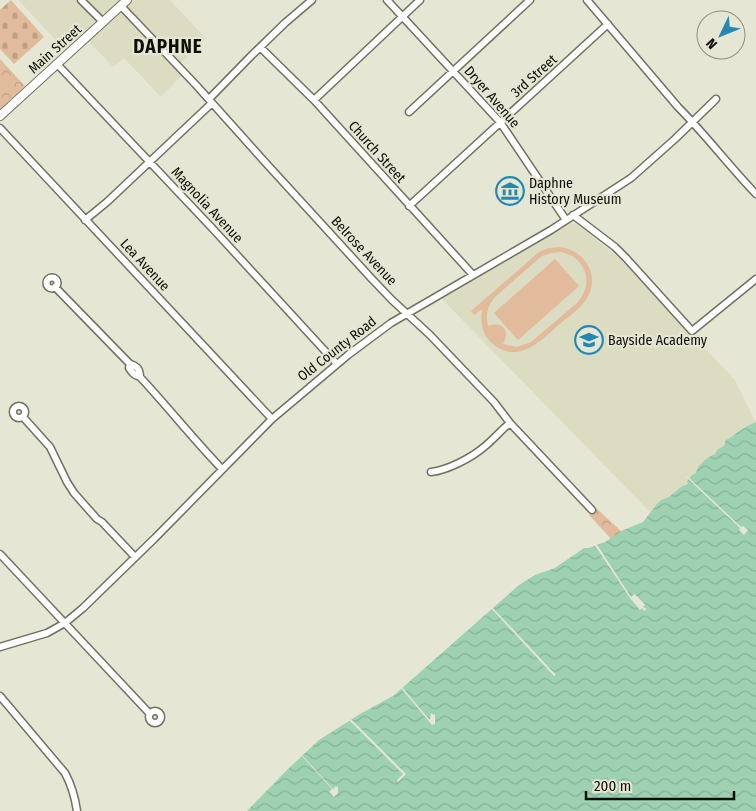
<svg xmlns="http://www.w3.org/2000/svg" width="756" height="811" font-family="'Fira Sans Condensed',sans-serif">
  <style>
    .built { fill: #dbdcc1 }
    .cemetery { fill: url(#cemetery-stones) }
    .park { fill: url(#park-crowns) }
    .pitch { fill: #e1bb9b; fill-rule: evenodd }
    .water { fill: url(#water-waves) }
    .pier { fill: #e5e6d3 }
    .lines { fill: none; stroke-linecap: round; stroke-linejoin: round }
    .minor-casing { stroke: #70715f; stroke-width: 9 }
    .major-casing { stroke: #70715f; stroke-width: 10 }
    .minor { stroke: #fff; stroke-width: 6 }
    .major { stroke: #fff; stroke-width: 8 }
    .labels { text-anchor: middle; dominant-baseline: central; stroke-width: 4.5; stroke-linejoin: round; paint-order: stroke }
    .street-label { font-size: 14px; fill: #0e0e08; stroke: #e5e6d3 }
    .poi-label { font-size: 14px; fill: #0e0e08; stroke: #e5e6d3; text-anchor: start }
    .district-label { font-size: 19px; font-weight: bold; letter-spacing: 1px; fill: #0e0e08; stroke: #e5e6d3 }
  </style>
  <defs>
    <pattern id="cemetery-stones" width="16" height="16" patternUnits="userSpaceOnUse" patternTransform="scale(1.25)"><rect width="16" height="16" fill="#e1bb9b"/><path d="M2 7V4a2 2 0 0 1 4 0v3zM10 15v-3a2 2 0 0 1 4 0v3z" fill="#c0a084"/></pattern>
    <pattern id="park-crowns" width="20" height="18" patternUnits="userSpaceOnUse" patternTransform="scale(1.25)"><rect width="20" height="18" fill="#e1bb9b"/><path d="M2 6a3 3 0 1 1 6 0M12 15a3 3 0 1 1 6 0" fill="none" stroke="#c0a084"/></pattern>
    <pattern id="water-waves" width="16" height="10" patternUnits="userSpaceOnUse" patternTransform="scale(1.25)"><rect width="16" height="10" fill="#9dd1b2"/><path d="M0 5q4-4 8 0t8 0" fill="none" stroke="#86b298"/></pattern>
  </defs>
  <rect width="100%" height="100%" fill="#e5e6d3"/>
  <path class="built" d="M 18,0 L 170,0 L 206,39 L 180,64 L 186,71 L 161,97 L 124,58 L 113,67 L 84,36 L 67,52 Z
    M 567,223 L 577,224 L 618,257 L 735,380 L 755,422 L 747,426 L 725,441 L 726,445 L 715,454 L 711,456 L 697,469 L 696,473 L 688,483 L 682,486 L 669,497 L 661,500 L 650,512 L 442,299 Z"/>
  <path class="cemetery" d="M 11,0 L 44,37 L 14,64 L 0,49 L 0,10 Z"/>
  <path class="park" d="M 0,59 L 25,86 L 0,109 Z
    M 596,508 L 621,531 L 613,541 L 589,515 Z"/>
  <path class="pitch" d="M 559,247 C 582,249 599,271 589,294 C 584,306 572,314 562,322 C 543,338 520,366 493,344 C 482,335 480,322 482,309 L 474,315 L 471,311 L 539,252 L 549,248 ZM 561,252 C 586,257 595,284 577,303 L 531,342 L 517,347 L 503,344 C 511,330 502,321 488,326 C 485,314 488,305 496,296 L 542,256 L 551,253 Z
    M 555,259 L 579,286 L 518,340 L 494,313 Z"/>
  <path class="water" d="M 756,422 L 756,811 L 247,811 L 287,770 L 319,740 L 360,714 L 393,696 L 519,585 L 535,575 L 555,568 L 584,548 L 589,548 L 605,542 L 621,531 L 643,522 L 656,505 L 661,500 L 669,497 L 682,486 L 688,484 L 687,481 L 692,475 L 696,473 C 697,465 708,457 715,454 L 717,450 L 725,445 L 725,441 L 747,426 Z"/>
  <path class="pier" d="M 687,476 L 741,527 L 743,526 L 748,530 L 744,535 L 739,530 L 740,528 L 686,477 Z
    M 596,543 L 631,597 L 634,594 L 637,596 L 645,605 L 643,607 L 647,609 L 644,611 L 642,608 L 640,610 L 630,598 L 594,544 Z
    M 491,606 L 556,675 L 554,676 L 490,607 Z
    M 401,686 L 429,719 L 430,719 L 431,713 L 435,715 L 435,724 L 432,725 L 400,687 Z
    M 350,718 L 406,774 L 398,782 L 397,780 L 403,774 L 348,719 Z
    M 300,754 L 301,754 L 333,789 L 336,786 L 338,788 L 338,793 L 334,797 L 329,792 L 332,789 Z"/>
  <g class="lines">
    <defs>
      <path id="minor" d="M 81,0 L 103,22
        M 387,0 L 500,122 L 566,220
        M 587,0 L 678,107 C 705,134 729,166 756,194
        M 121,6 L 196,85 L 264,161 L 371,278 L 392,300 L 430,335 L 494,402 L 510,423 L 592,510
        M 261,48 L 314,100 L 473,275
        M 57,64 L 213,229 L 337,364
        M 209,99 L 252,55 L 285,23 L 312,0
        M 314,100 L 420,0
        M 409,112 L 530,0
        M 0,128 L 272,419
        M 409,206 L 608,24
        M 573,215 L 615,247 L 626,258 L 692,331 L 756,279
        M 85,220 L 107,202 L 212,103
        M46.5 283a5.5 5.5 0 1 1 11 0a5.5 5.5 0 1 1-11 0Z
        M 55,287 L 130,364 C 137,366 140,369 140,377 C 168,407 193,439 222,469
        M 130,364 L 129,368 C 132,373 134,375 140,377
        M13 412a6 6 0 1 1 12 0a6 6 0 1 1-12 0Z
        M 23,417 L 50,447 L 67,482 L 74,493 L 97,519 L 102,522 L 135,557
        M 431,472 C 448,470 471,458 484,447 C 493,440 501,430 510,423
        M 0,554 L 150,714
        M 0,647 L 47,633 L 65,623 L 83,608 L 155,538 L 272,419 L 348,355 L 391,323 L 551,230 L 631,178 L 675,139 L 716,99
        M 0,696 L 65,773 C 72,786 75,797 77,811
        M149 717a6 6 0 1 1 12 0a6 6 0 1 1-12 0Z"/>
      <path id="major" d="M 0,116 L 127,0"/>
    </defs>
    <use href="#minor" class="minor-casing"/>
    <use href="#major" class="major-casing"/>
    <use href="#minor" class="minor"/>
    <use href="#major" class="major"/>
  </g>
  <defs>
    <symbol id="museum-ring" viewBox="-11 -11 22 22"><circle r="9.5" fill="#e5e6d3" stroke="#2588b2" stroke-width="1.5"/><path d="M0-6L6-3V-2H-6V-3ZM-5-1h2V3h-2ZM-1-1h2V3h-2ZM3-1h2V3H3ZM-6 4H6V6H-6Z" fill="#2588b2"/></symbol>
    <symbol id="school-ring" viewBox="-11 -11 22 22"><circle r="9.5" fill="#e5e6d3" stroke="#2588b2" stroke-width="1.5"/><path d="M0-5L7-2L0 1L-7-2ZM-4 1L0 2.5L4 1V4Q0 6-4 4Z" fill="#2588b2"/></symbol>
  </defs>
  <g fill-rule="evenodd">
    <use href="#museum-ring" x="494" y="175" width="32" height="32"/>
    <use href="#school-ring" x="573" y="324" width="32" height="32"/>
  </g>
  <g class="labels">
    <g class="street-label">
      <text transform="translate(55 49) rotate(-42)">Main Street</text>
      <text transform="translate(534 76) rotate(-42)">3rd Street</text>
      <text transform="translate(492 97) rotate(49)">Dryer Avenue</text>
      <text transform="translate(377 152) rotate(48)">Church Street</text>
      <text transform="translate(207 205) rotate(47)">Magnolia Avenue</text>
      <text transform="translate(364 251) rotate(47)">Belrose Avenue</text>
      <text transform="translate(145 265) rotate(47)">Lea Avenue</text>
      <text transform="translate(337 349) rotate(-38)">Old County Road</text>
    </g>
    <g class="poi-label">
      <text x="529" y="183">Daphne<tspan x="529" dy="16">History Museum</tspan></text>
      <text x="608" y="340">Bayside Academy</text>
    </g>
    <g class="district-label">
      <text x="168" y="46">DAPHNE</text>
    </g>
  </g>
  <g transform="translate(721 35) rotate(227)"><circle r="24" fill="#e5e6d3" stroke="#8f9082"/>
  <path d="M0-4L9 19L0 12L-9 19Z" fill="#2588b2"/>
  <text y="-8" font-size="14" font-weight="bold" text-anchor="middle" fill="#0e0e08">N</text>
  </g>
  <path d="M586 791v8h148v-8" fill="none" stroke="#0e0e08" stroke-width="2.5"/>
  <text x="594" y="791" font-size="15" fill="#0e0e08" stroke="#e5e6d3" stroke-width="4" paint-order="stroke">200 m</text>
</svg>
